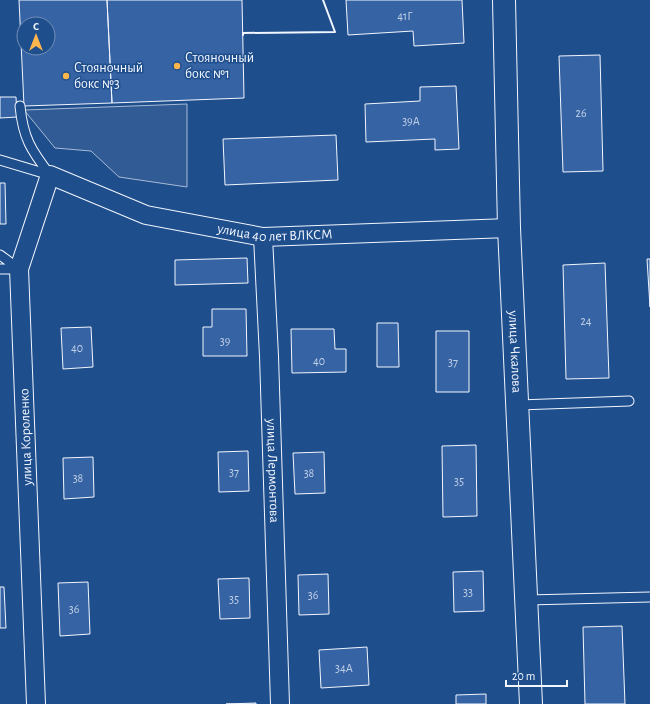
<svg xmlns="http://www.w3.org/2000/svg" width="650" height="704" font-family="'Alegreya Sans',sans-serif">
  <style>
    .parking { fill: #305b95; stroke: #a8bbd7 }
    .building { fill: #3563a3; stroke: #f2f6ff; fill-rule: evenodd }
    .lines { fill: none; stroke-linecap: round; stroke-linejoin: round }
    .service-casing { stroke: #f2f6ff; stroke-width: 11 }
    .minor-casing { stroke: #f2f6ff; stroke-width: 20 }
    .tertiary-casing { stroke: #f2f6ff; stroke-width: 24 }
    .service { stroke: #1f4e8c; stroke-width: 9 }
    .minor { stroke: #1f4e8c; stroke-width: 18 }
    .tertiary { stroke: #1f4e8c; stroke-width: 22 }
    .wall { stroke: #f2f6ff; stroke-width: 2 }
    .poi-dot { fill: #ffb74d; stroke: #1f4e8c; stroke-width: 1.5 }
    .labels { text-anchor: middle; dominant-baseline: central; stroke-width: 3; stroke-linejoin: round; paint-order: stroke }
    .number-label { font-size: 12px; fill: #c3d1e8 }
    .poi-label { font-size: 14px; fill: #f2f6ff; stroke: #1f4e8c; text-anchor: start }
    .street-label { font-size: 14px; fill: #f2f6ff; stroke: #1f4e8c }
  </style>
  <rect width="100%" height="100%" fill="#1f4e8c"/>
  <path class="parking" d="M 187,104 L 187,187 L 119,177 L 91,151 L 55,148 L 24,110 Z"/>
  <path class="building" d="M 19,0 L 107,0 L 112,103 L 24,106 ZM 24,24 L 48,24 L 48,48 L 24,48 Z
    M 107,0 L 242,0 L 244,98 L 112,103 Z
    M 346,0 L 462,0 L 464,43 L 414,46 L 413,31 L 348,35 Z
    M 600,55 L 603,171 L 563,172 L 559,56 Z
    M 456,86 L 459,149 L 435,150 L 435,139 L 366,142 L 365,104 L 420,101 L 420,87 Z
    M 0,97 L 16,97 L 17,117 L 0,118 Z
    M 336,135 L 338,180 L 225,185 L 223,139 Z
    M 0,183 L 5,183 L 6,224 L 0,224 Z
    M 247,258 L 248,283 L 175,285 L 175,260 Z
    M 647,259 L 650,259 L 650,307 Z
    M 605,263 L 609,378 L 566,379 L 563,265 Z
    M 212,309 L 246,309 L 247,356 L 203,356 L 203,327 L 212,327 Z
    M 377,323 L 398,323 L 399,367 L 377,367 Z
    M 91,327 L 93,367 L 63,369 L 61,328 Z
    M 291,329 L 334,329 L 335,349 L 346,349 L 346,372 L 292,373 Z
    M 436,331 L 469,331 L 469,392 L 436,392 Z
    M 476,445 L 477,516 L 443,517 L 442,446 Z
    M 248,451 L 249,491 L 219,492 L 218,452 Z
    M 324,452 L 325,493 L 295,494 L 293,453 Z
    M 93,457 L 94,497 L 64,499 L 63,458 Z
    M 483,571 L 484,611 L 454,612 L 453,572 Z
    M 328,574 L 329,614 L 299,615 L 298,575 Z
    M 249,578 L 250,618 L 220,619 L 218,579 Z
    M 88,582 L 90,634 L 60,636 L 58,583 Z
    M 0,587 L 4,587 L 6,628 L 0,628 Z
    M 622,626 L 625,704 L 585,704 L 583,627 Z
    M 367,647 L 369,685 L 321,688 L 319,650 Z
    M 486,694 L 486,704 L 456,704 L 456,695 Z
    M 256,703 L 256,704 L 226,704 Z"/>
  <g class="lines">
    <defs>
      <path id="service" d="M 20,106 C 23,138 31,150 50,175
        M 0,160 L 50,175
        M 0,255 L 19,269
        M 0,269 L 19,269
        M 519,405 L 629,401
        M 527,600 L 650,597"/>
      <g id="minor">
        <path id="s1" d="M 263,237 L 269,356 L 280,704"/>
        <path id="s2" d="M 36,704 L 19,269 L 50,175 L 146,215 L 263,237 L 509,228"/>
      </g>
      <g id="tertiary">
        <path id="s3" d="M 504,0 L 509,228 L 531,704"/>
      </g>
    </defs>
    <use href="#service" class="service-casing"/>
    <use href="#minor" class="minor-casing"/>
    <use href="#tertiary" class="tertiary-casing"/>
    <use href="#service" class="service"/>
    <use href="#minor" class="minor"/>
    <use href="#tertiary" class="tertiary"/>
    <path class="wall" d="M 243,35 L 243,33 L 335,32 L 323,0"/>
  </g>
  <g class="poi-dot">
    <circle cx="177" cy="66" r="4"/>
    <circle cx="66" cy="76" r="4"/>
  </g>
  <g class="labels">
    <g class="number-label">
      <text x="405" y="16">41Г</text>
      <text x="581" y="113">26</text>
      <text x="411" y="121">39А</text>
      <text x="586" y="321">24</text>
      <text x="225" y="341">39</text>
      <text x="77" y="348">40</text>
      <text x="319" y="361">40</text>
      <text x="453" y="362">37</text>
      <text x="234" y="472">37</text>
      <text x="309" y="473">38</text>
      <text x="78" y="478">38</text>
      <text x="459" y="481">35</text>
      <text x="468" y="592">33</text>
      <text x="313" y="595">36</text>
      <text x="234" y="599">35</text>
      <text x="74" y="609">36</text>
      <text x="344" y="668">34А</text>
    </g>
    <g class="poi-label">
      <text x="185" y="58">Стояночный<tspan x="185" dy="16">бокс №1</tspan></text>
      <text x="74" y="68">Стояночный<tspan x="74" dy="16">бокс №3</tspan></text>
    </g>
    <g class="street-label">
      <text stroke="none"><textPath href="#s2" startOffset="769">улица 40 лет ВЛКСМ</textPath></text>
      <text stroke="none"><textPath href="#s3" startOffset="352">улица Чкалова</textPath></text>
      <text transform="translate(26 437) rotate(-92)">улица Короленко</text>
      <text stroke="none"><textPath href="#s1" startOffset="234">улица Лермонтова</textPath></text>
    </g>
  </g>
  <g transform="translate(36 36)"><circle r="19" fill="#1f4e8c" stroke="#7391ba"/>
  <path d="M0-3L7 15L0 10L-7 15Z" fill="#ffb74d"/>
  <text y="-6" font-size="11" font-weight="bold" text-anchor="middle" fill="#f2f6ff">С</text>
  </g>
  <path d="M506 680v6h61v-6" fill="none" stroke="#f2f6ff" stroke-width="2"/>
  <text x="512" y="680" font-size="12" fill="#f2f6ff" stroke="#1f4e8c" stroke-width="3" paint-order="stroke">20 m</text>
</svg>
